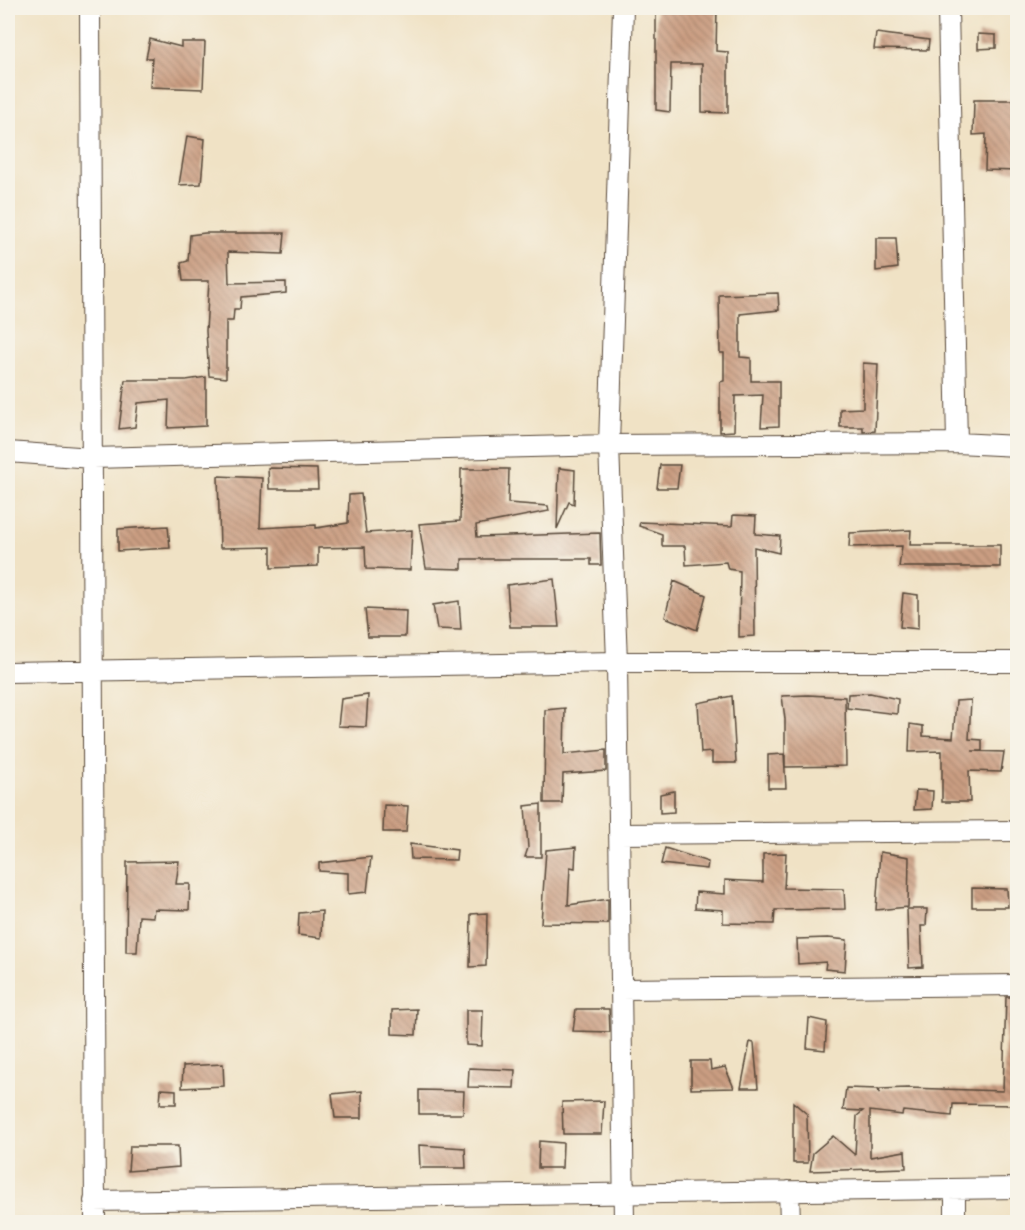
<svg xmlns="http://www.w3.org/2000/svg" width="1025" height="1230" font-family="'Playpen Sans',sans-serif">
  <style>
    .building { fill: url(#building-back-hatch) }
    .lines { fill: none; stroke-linecap: round; stroke-linejoin: round }
    .minor-casing { stroke: #564637; stroke-width: 22 }
    .minor { stroke: #fff; stroke-width: 20 }
  </style>
  <defs>
    <pattern id="building-back-hatch" width="6" height="6" patternUnits="userSpaceOnUse" patternTransform="scale(1.5)"><rect width="6" height="6" fill="#cb9e82"/><path d="M-1 5l2 2M0 0l6 6M5-1l2 2" fill="none" stroke="#a6816a"/></pattern>
  </defs>
  <rect width="100%" height="100%" fill="#f7f3e8"/>
  <filter id="ink" filterUnits="userSpaceOnUse"><feTurbulence type="fractalNoise" baseFrequency=".0167" numOctaves="2"/><feDisplacementMap in="SourceGraphic" scale="12" xChannelSelector="R" yChannelSelector="G"/><feConvolveMatrix kernelMatrix="1 2 1 2 8 2 1 2 1" color-interpolation-filters="sRGB"/></filter>
  <filter id="wash" filterUnits="userSpaceOnUse"><feTurbulence type="fractalNoise" baseFrequency=".008" numOctaves="4" result="noise"/><feDisplacementMap in="SourceGraphic" scale="24" xChannelSelector="R" yChannelSelector="G"/><feGaussianBlur stdDeviation="1.35" result="paint"/><feColorMatrix in="noise" values="0 0 0 0 0 0 0 0 0 0 0 0 0 0 0 0 0 1.4 0 .05"/><feComposite in="paint" operator="in"/></filter>
  <g filter="url(#wash)">
    <rect width="100%" height="100%" fill="#f0e2c5"/>
    <g id="blocks">
      <path class="building" d="M 656,8 L 717,8 L 716,51 L 728,52 L 728,113 L 702,112 L 702,64 L 671,64 L 670,112 L 656,110 Z
        M 876,33 L 929,40 L 928,50 L 874,49 Z
        M 978,34 L 996,35 L 996,48 L 978,49 Z
        M 150,39 L 181,47 L 181,42 L 205,42 L 203,89 L 150,87 L 152,58 L 146,58 Z
        M 974,100 L 1017,100 L 1017,171 L 985,170 L 986,134 L 973,135 Z
        M 187,136 L 205,139 L 201,184 L 179,185 Z
        M 205,233 L 285,233 L 283,254 L 228,252 L 229,283 L 286,282 L 286,293 L 241,297 L 240,309 L 234,309 L 233,321 L 226,321 L 226,378 L 209,376 L 206,331 L 209,281 L 183,281 L 181,263 L 188,261 L 190,235 Z
        M 876,238 L 896,238 L 898,268 L 876,271 Z
        M 778,293 L 779,310 L 740,314 L 740,357 L 751,358 L 751,381 L 779,381 L 779,426 L 761,427 L 763,395 L 735,396 L 734,431 L 720,432 L 720,382 L 724,381 L 724,353 L 720,353 L 719,295 Z
        M 863,363 L 878,364 L 875,431 L 863,432 L 863,427 L 840,427 L 840,409 L 863,408 Z
        M 206,377 L 206,426 L 168,428 L 169,400 L 138,403 L 135,427 L 119,429 L 125,380 L 186,380 Z
        M 660,465 L 680,465 L 677,488 L 657,488 Z
        M 268,468 L 317,469 L 318,489 L 269,489 Z
        M 559,468 L 575,470 L 574,504 L 569,502 L 557,529 Z
        M 461,469 L 509,469 L 508,503 L 548,506 L 549,511 L 476,525 L 477,537 L 600,533 L 601,565 L 591,565 L 591,559 L 462,559 L 462,569 L 426,568 L 419,524 L 460,521 Z
        M 218,476 L 262,478 L 260,528 L 316,525 L 316,528 L 348,523 L 349,495 L 361,494 L 366,533 L 412,530 L 410,570 L 366,569 L 365,547 L 318,548 L 318,566 L 271,568 L 271,547 L 220,548 Z
        M 733,515 L 756,516 L 755,534 L 780,536 L 779,553 L 754,547 L 755,636 L 739,637 L 740,571 L 728,569 L 726,562 L 686,565 L 685,546 L 662,546 L 662,534 L 639,526 L 640,522 L 732,526 Z
        M 168,526 L 170,548 L 118,551 L 118,529 Z
        M 911,530 L 910,545 L 1000,545 L 1000,567 L 899,567 L 902,546 L 849,547 L 850,533 Z
        M 554,579 L 559,627 L 510,627 L 507,585 Z
        M 674,581 L 706,595 L 697,630 L 665,617 Z
        M 903,593 L 918,595 L 918,629 L 900,627 Z
        M 459,601 L 461,630 L 437,629 L 433,605 Z
        M 365,609 L 406,611 L 405,637 L 368,637 Z
        M 870,693 L 898,699 L 897,714 L 847,708 L 848,694 Z
        M 368,695 L 366,727 L 338,726 L 341,699 Z
        M 808,695 L 845,697 L 846,766 L 785,767 L 785,719 L 782,696 Z
        M 732,696 L 736,763 L 712,763 L 712,752 L 701,753 L 698,703 Z
        M 971,700 L 969,739 L 982,740 L 982,751 L 972,751 L 1004,752 L 1001,772 L 969,771 L 970,802 L 942,802 L 942,751 L 909,752 L 910,724 L 923,726 L 923,736 L 953,738 L 956,701 Z
        M 565,708 L 564,754 L 606,750 L 606,771 L 563,774 L 562,803 L 544,803 L 545,710 Z
        M 784,754 L 786,788 L 768,788 L 768,755 Z
        M 916,790 L 933,791 L 932,809 L 914,810 Z
        M 674,791 L 674,812 L 660,813 L 660,794 Z
        M 541,804 L 541,857 L 525,857 L 528,848 L 525,806 Z
        M 384,805 L 408,806 L 406,832 L 383,832 Z
        M 410,844 L 457,850 L 456,860 L 411,859 Z
        M 576,847 L 575,868 L 570,867 L 568,905 L 608,899 L 608,924 L 541,923 L 546,850 Z
        M 665,848 L 708,862 L 707,869 L 661,864 Z
        M 880,852 L 909,857 L 908,907 L 876,910 Z
        M 786,853 L 784,888 L 844,889 L 845,909 L 775,910 L 774,924 L 723,923 L 723,910 L 695,908 L 696,892 L 725,894 L 725,880 L 763,882 L 763,854 Z
        M 371,857 L 367,892 L 348,894 L 348,873 L 319,871 L 319,863 Z
        M 179,861 L 176,884 L 190,884 L 189,910 L 154,909 L 153,917 L 139,916 L 137,952 L 126,952 L 127,862 Z
        M 972,888 L 1007,889 L 1008,907 L 972,907 Z
        M 907,909 L 927,909 L 926,926 L 921,926 L 923,967 L 909,968 Z
        M 322,911 L 321,938 L 298,935 L 299,913 Z
        M 487,913 L 486,966 L 470,967 L 471,914 Z
        M 828,938 L 847,940 L 845,971 L 825,969 L 826,962 L 798,964 L 797,939 Z
        M 1006,997 L 1017,997 L 1017,1105 L 953,1104 L 952,1116 L 903,1111 L 902,1115 L 870,1111 L 870,1157 L 905,1151 L 906,1168 L 810,1171 L 813,1153 L 833,1136 L 855,1155 L 857,1116 L 863,1111 L 843,1110 L 846,1088 L 878,1089 L 879,1093 L 880,1089 L 908,1088 L 1003,1091 Z
        M 417,1009 L 416,1035 L 392,1034 L 392,1010 Z
        M 576,1009 L 609,1009 L 610,1032 L 573,1031 Z
        M 466,1010 L 483,1010 L 482,1046 L 466,1045 Z
        M 809,1018 L 827,1022 L 825,1050 L 807,1048 Z
        M 750,1042 L 754,1043 L 758,1088 L 741,1088 Z
        M 691,1061 L 710,1061 L 711,1070 L 725,1067 L 734,1088 L 691,1089 Z
        M 223,1064 L 224,1086 L 182,1088 L 183,1066 Z
        M 469,1068 L 515,1070 L 514,1088 L 468,1087 Z
        M 161,1089 L 176,1090 L 176,1104 L 160,1104 Z
        M 419,1090 L 464,1091 L 463,1114 L 419,1114 Z
        M 362,1091 L 362,1118 L 335,1118 L 332,1094 Z
        M 604,1101 L 602,1134 L 563,1134 L 562,1102 Z
        M 793,1102 L 807,1114 L 808,1163 L 793,1163 Z
        M 539,1141 L 563,1143 L 562,1168 L 538,1168 Z
        M 419,1145 L 465,1148 L 466,1168 L 420,1168 Z
        M 130,1146 L 178,1146 L 179,1167 L 128,1171 Z"/>
    </g>
  </g>
  <g filter="url(#ink)">
    <use href="#blocks" fill-opacity="0" stroke="#564637" stroke-width="1.5"/>
    <g class="lines">
      <defs>
        <path id="minor" d="M 90,8 L 95,1222
          M 623,8 L 609,445 L 617,662 L 624,1222
          M 948,8 L 957,443
          M 8,452 L 92,458 L 609,445 L 957,443 L 1018,446
          M 8,672 L 617,662 L 1018,662
          M 619,834 L 1018,831
          M 621,989 L 1018,985
          M 789,1191 L 790,1222
          M 94,1201 L 1018,1188
          M 955,1222 L 955,1190"/>
      </defs>
      <use href="#minor" class="minor-casing"/>
      <use href="#minor" class="minor"/>
    </g>
  </g>
  <rect width="1025" height="1230" fill="none" stroke="#f7f3e8" stroke-width="30"/>
</svg>
